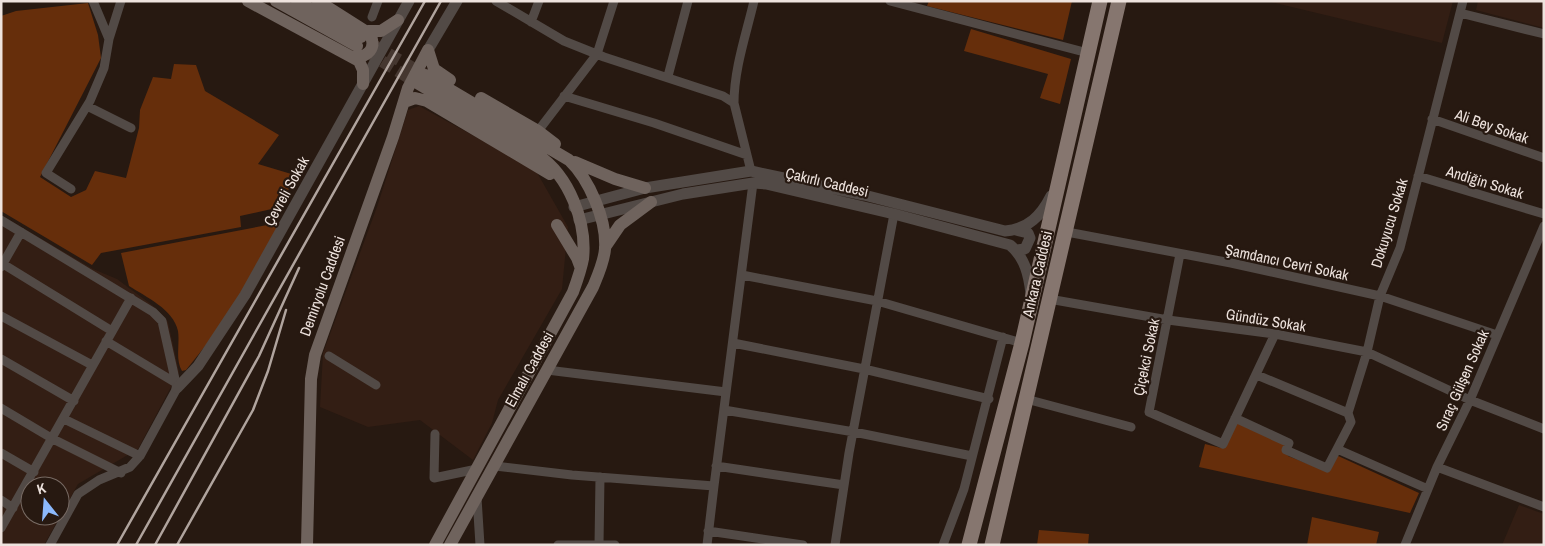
<svg xmlns="http://www.w3.org/2000/svg" width="1545" height="546" font-family="'Archivo Narrow',sans-serif">
  <style>
    .built { fill: #331e14; fill-rule: evenodd }
    .green { fill: #662e0b }
    .lines { fill: none; stroke-linecap: round; stroke-linejoin: round }
    .secondary-tunnel { stroke: #453730; stroke-width: 12; stroke-dasharray: 12 6; stroke-linecap: butt }
    .minor { stroke: #524a46; stroke-width: 9 }
    .tertiary { stroke: #524a46; stroke-width: 11 }
    .secondary { stroke: #6f635d; stroke-width: 12 }
    .primary { stroke: #86766f; stroke-width: 15 }
    .rail { stroke: #b0a49e; stroke-width: 2.5 }
    .labels { text-anchor: middle; dominant-baseline: central; stroke-width: 4.5; stroke-linejoin: round; paint-order: stroke }
    .street-label { font-size: 15px; fill: #eee3de; stroke: #271911 }
  </style>
  <rect width="100%" height="100%" fill="#271911"/>
  <path class="built" d="M 1267,1 L 1453,1 L 1442,43 Z
    M 1478,1 L 1544,1 L 1544,28 L 1476,10 Z
    M 419,106 L 535,169 L 568,227 L 562,289 L 498,400 L 492,423 L 473,460 L 420,420 L 368,427 L 320,407 L 323,353 L 377,207 L 408,110 Z
    M 1,215 L 93,269 L 117,279 L 156,308 L 168,322 L 179,372 L 138,449 L 78,484 L 44,545 L 1,545 ZM 30,486 L 60,486 L 60,516 L 30,516 Z
    M 1519,505 L 1544,514 L 1544,545 L 1502,545 Z"/>
  <path class="green" d="M 929,1 L 1072,1 L 1063,40 L 927,6 Z
    M 88,3 L 98,35 L 101,58 L 40,177 L 71,197 L 86,190 L 95,171 L 126,178 L 139,128 L 140,110 L 153,77 L 171,79 L 174,64 L 196,65 L 205,91 L 279,135 L 258,164 L 298,176 L 276,208 L 240,216 L 241,227 L 101,253 L 92,265 L 1,211 L 1,16 L 16,11 Z
    M 971,29 L 1071,59 L 1060,104 L 1040,98 L 1048,74 L 964,51 Z
    M 283,222 L 226,320 L 186,370 L 182,371 C 175,359 180,344 178,331 C 173,309 146,297 129,286 L 121,253 Z
    M 1235,422 L 1284,443 L 1288,456 L 1329,472 L 1336,455 L 1419,493 L 1410,513 L 1199,467 L 1205,444 L 1221,448 Z
    M 1312,517 L 1379,532 L 1376,545 L 1307,545 Z
    M 1039,530 L 1089,534 L 1088,545 L 1037,545 Z"/>
  <g class="lines">
    <path class="secondary-tunnel" d="M 373,45 L 425,75
      M 367,52 L 419,84"/>
    <path class="minor" d="M 93,1 L 109,39
      M 496,1 L 564,41 L 604,57 L 723,96 L 734,103
      M 890,1 L 1088,53
      M 1460,13 L 1544,34
      M 372,17 L 378,1
      M 531,22 L 539,1
      M 668,76 L 688,1
      M 564,96 L 654,123 L 747,155
      M 87,106 L 131,128
      M 1432,119 L 1544,158
      M 538,131 L 597,54 L 614,1
      M 751,171 L 734,103 C 734,69 746,35 754,1
      M 1418,176 L 1544,214
      M 71,189 L 46,173 L 90,101 L 104,68 L 109,39 L 121,1
      M 1,220 L 153,312 L 162,321 L 177,388 L 140,456 L 130,467 L 99,480 L 78,494 L 50,545
      M 1067,232 L 1231,263 L 1380,296 L 1497,335
      M 1180,254 L 1149,412 L 1223,444 L 1275,334
      M 3,264 L 112,331
      M 1,267 L 21,232
      M 742,275 L 877,301 L 1022,343
      M 1049,299 L 1168,320 L 1275,334 L 1367,352 L 1470,400 L 1544,429
      M 1,316 L 92,365
      M 106,341 L 176,383
      M 733,343 L 864,369 L 989,399
      M 329,356 L 376,385
      M 1,359 L 74,401
      M 547,370 L 726,392
      M 1257,375 L 1348,413
      M 1026,399 L 1131,427
      M 1,408 L 53,439 L 121,473
      M 724,410 L 854,432 L 972,456
      M 1235,418 L 1289,443 L 1286,450 L 1327,468 L 1337,449 L 1428,489
      M 64,419 L 140,456
      M 435,434 L 434,478 L 477,469
      M 1337,449 L 1351,422 L 1348,413 L 1367,352 L 1380,296 L 1400,248 L 1463,1
      M 1,453 L 34,472
      M 495,466 L 572,475 L 714,486 L 753,183
      M 716,466 L 844,485
      M 1437,467 L 1544,507
      M 477,498 L 480,545
      M 1,500 L 13,508
      M 1,528 L 131,298
      M 708,531 L 803,545
      M 558,545 L 615,545
      M 599,545 L 600,477
      M 707,545 L 714,486
      M 835,545 L 849,453 L 894,214
      M 943,545 L 964,489 L 1003,337
      M 1405,545 L 1437,467 L 1470,400 L 1544,226"/>
    <path class="tertiary" d="M 428,50 L 457,1
      M 574,207 L 645,188 L 751,171 L 864,195 L 1005,231 C 1028,229 1041,216 1051,196
      M 579,220 L 683,194 L 753,183 L 766,184 L 894,214 L 1010,245 C 1025,258 1029,275 1031,294
      M 1016,250 L 1025,249 L 1030,238 L 1028,233 L 1016,230
      M 177,388 L 198,366 L 245,295 L 409,1"/>
    <path class="secondary" d="M 248,1 L 359,61 L 363,70 L 363,84
      M 276,1 L 357,46
      M 297,1 L 361,37
      M 318,1 L 370,34 C 377,48 368,58 353,57
      M 368,31 L 381,31 L 398,20
      M 428,50 L 434,69 L 450,80
      M 425,75 L 569,160 C 589,179 607,220 605,249 C 604,262 598,275 593,287 L 450,545
      M 419,84 L 538,155 C 569,176 587,222 583,259 C 581,270 577,281 573,292 L 435,545
      M 481,98 L 538,131 L 555,144
      M 404,102 L 415,98 L 427,101 L 550,174
      M 575,162 L 615,179 L 645,188
      M 557,225 L 577,258 L 580,266
      M 605,247 L 620,225 L 651,202
      M 307,545 L 311,379 L 315,355 L 393,137 L 408,88 L 428,50"/>
    <path class="primary" d="M 969,545 L 1022,343 L 1100,1
      M 992,545 C 1035,364 1078,183 1119,1"/>
    <path class="rail" d="M 117,545 L 425,1
      M 136,545 L 441,1
      M 155,545 L 259,356 L 299,268
      M 177,545 L 253,410 L 268,371 L 286,310"/>
  </g>
  <g class="labels">
    <g class="street-label">
      <text transform="translate(1492 126) rotate(19)">Ali Bey Sokak</text>
      <text transform="translate(827 182) rotate(13)">Çakırlı Caddesi</text>
      <text transform="translate(1485 182) rotate(17)">Andiğin Sokak</text>
      <text transform="translate(286 191) rotate(-61)">Çevreli Sokak</text>
      <text transform="translate(1389 223) rotate(-73)">Dokuyucu Sokak</text>
      <text transform="translate(1287 262) rotate(12)">Şamdancı Cevri Sokak</text>
      <text transform="translate(1037 274) rotate(-77)">Ankara Caddesi</text>
      <text transform="translate(322 286) rotate(-70)">Demiryolu Caddesi</text>
      <text transform="translate(1266 320) rotate(9)">Gündüz Sokak</text>
      <text transform="translate(1146 357) rotate(-78)">Çiçekci Sokak</text>
      <text transform="translate(529 369) rotate(-61)">Elmalı Caddesi</text>
      <text transform="translate(1462 380) rotate(-66)">Sıraç Gülşen Sokak</text>
    </g>
  </g>
  <rect width="1545" height="546" fill="none" stroke="#eee3de" stroke-width="5"/>
  <g transform="translate(45 501) rotate(343)"><circle r="24" fill="#271911" stroke="#776a63"/>
  <path d="M0-4L9 19L0 12L-9 19Z" fill="#8cb9fc"/>
  <text y="-8" font-size="14" font-weight="bold" text-anchor="middle" fill="#eee3de">K</text>
  </g>
</svg>
